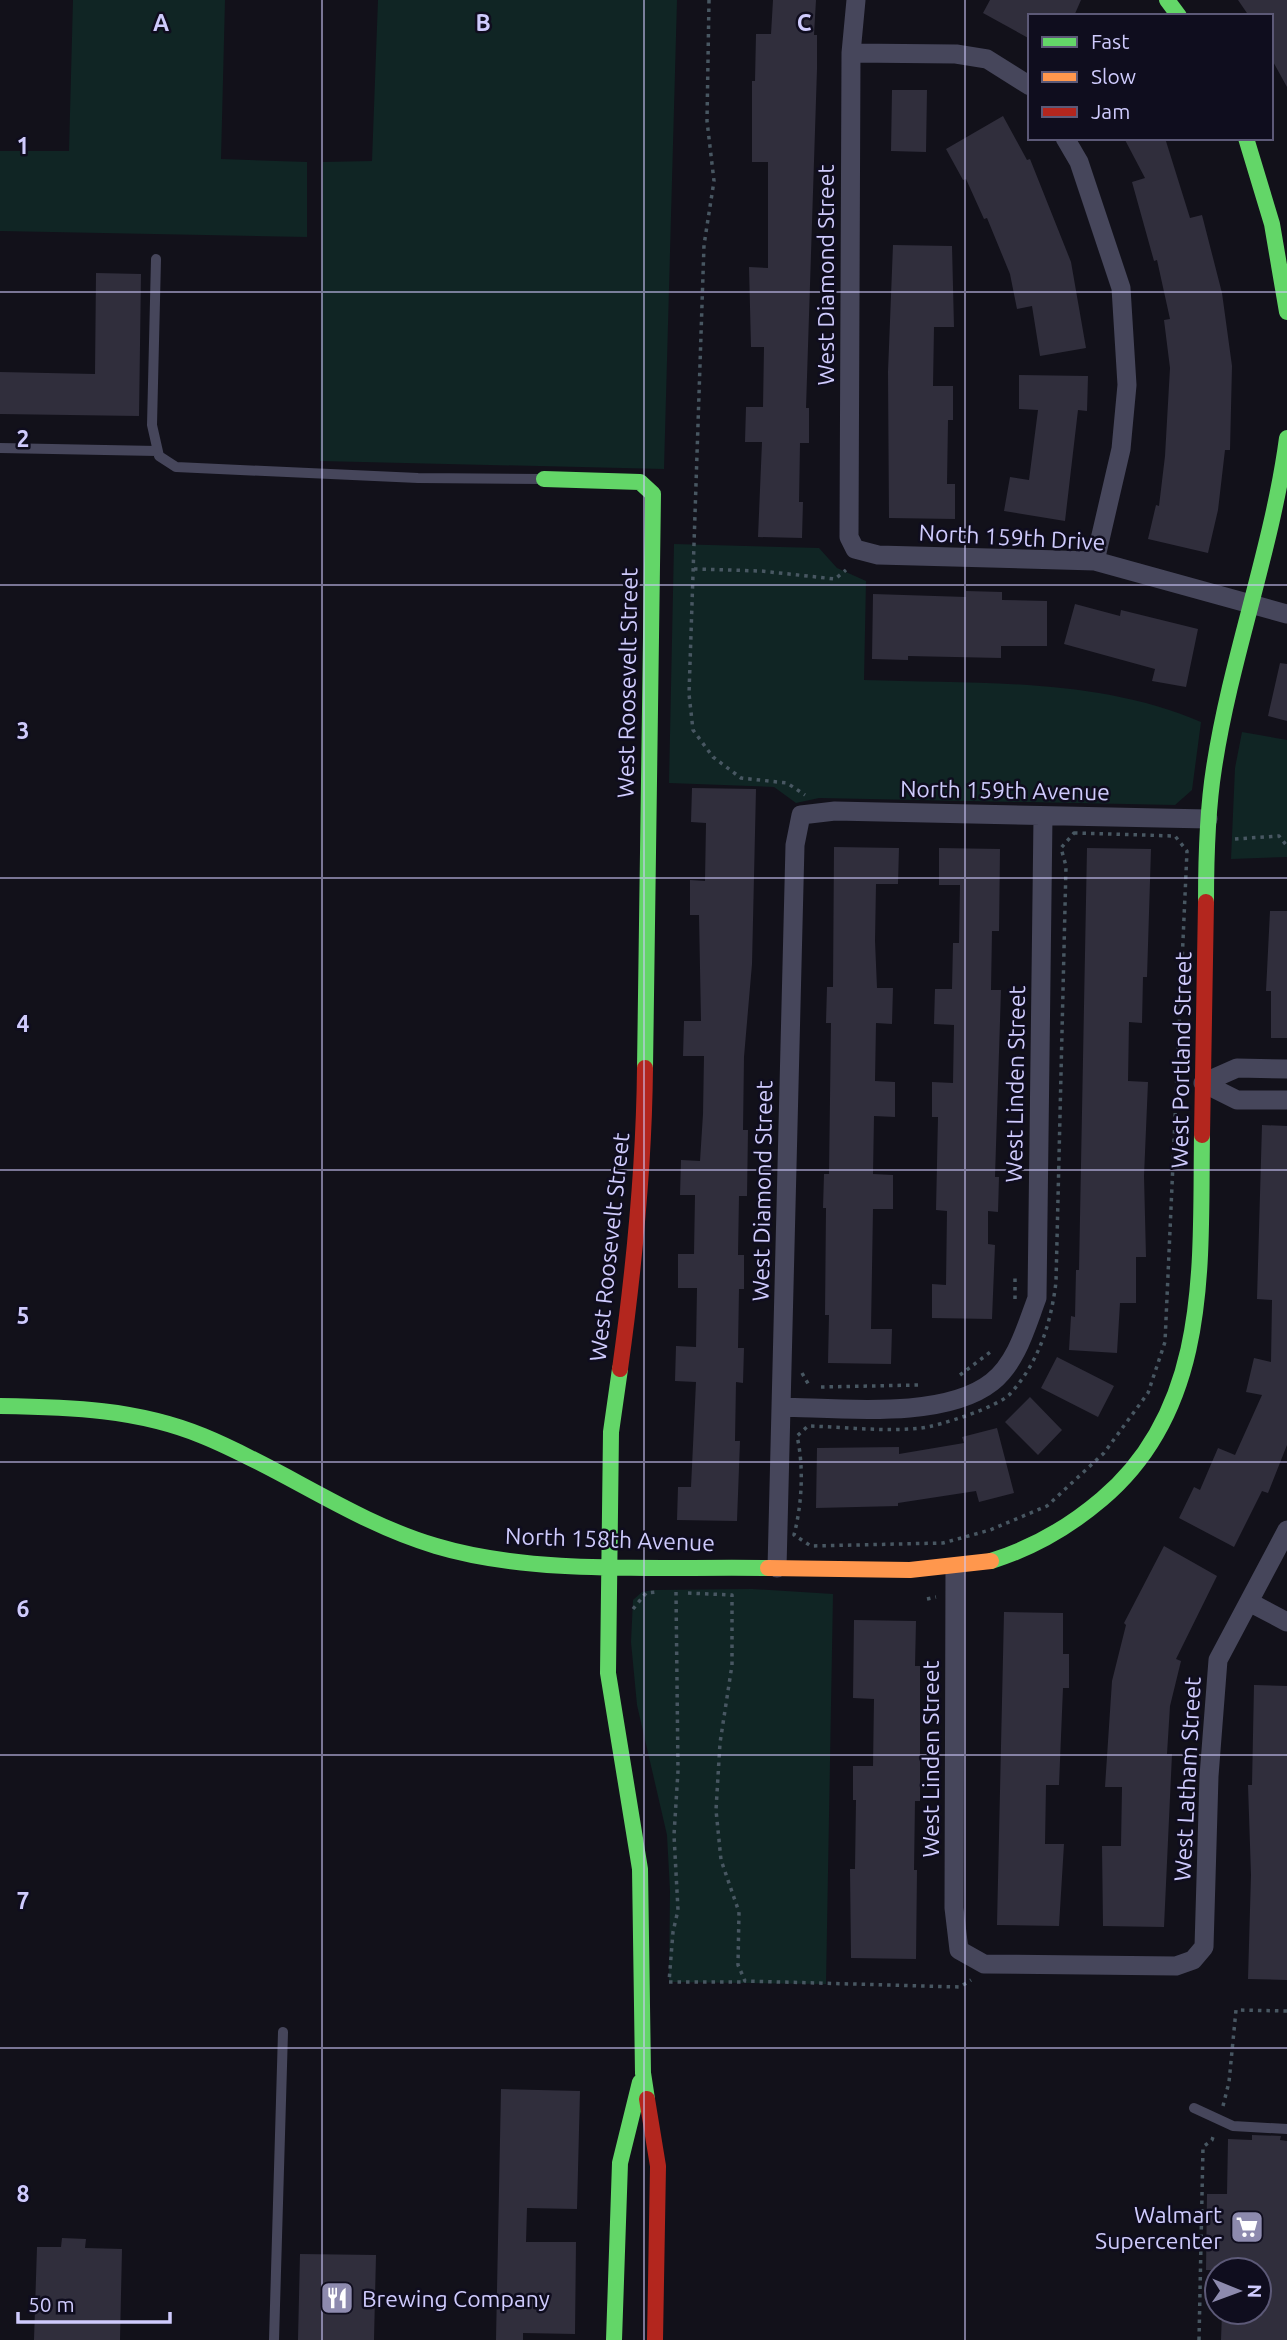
<svg xmlns="http://www.w3.org/2000/svg" width="1287" height="2340" font-family="Ubuntu,sans-serif">
  <style>
    .green { fill: #102524 }
    .building { fill: #302e3c }
    .lines { fill: none; stroke-linecap: round; stroke-linejoin: round }
    .path { stroke: #485762; stroke-width: 3.5; stroke-dasharray: 3.5 5; stroke-linecap: butt }
    .lane { stroke: #46465b; stroke-width: 10 }
    .street { stroke: #46465b; stroke-width: 19 }
    .fast { stroke: #63d668; stroke-width: 16 }
    .slow { stroke: #ff974d; stroke-width: 16 }
    .jam { stroke: #b3261e; stroke-width: 16 }
    .grid { fill: none; stroke: #cfcbfd; stroke-width: 2; stroke-opacity: 0.55 }
    .labels { text-anchor: middle; dominant-baseline: central; stroke-width: 5; stroke-linejoin: round; paint-order: stroke }
    .street-label { font-size: 23px; fill: #cfcbfd; stroke: #0f0d1e }
    .poi-label { font-size: 23px; fill: #cfcbfd; stroke: #0f0d1e; text-anchor: end }
    .grid-label { font-size: 23px; text-anchor: middle; font-weight: bold; fill: #cfcbfd; stroke: #0f0d1e; stroke-width: 5; stroke-linejoin: round; paint-order: stroke }
  </style>
  <rect width="100%" height="100%" fill="#12111a"/>
  <path class="green" d="M 73,0 L 225,0 L 221,159 L 307,162 L 307,237 L 0,231 L 0,151 L 69,151 Z
    M 378,0 L 677,0 L 664,469 L 320,461 L 323,162 L 372,161 Z
    M 674,544 L 819,548 L 837,568 L 866,581 L 864,680 C 976,684 1096,677 1201,722 L 1192,790 L 1175,805 L 819,798 L 796,803 L 774,787 L 669,783 Z
    M 1242,732 L 1287,740 L 1287,857 L 1231,859 L 1235,768 Z
    M 752,1589 L 833,1594 L 826,1984 L 669,1982 L 670,1891 L 667,1835 L 637,1705 L 631,1642 L 633,1600 L 642,1592 L 653,1590 Z"/>
  <path class="building" d="M 773,0 L 816,0 L 814,35 L 817,35 L 817,69 L 806,408 L 809,408 L 809,443 L 800,443 L 799,502 L 803,502 L 802,538 L 758,537 L 762,442 L 745,442 L 746,407 L 763,407 L 764,347 L 751,347 L 749,267 L 768,268 L 768,162 L 752,162 L 752,81 L 755,81 L 756,34 L 771,34 Z
    M 990,0 L 1081,0 L 1074,16 L 1030,16 L 1030,39 L 983,13 Z
    M 1238,0 L 1287,0 L 1287,87 L 1271,58 L 1271,16 L 1249,16 Z
    M 892,90 L 927,90 L 926,152 L 891,151 Z
    M 1003,116 L 1027,160 L 1030,159 L 1071,262 L 1086,348 L 1040,356 L 1032,306 L 1017,309 L 1010,274 L 987,218 L 984,219 L 966,179 L 963,180 L 946,149 Z
    M 1124,138 L 1165,138 L 1190,218 L 1202,215 L 1222,293 L 1232,366 L 1230,450 L 1225,450 L 1218,510 L 1208,553 L 1148,539 L 1156,505 L 1159,506 L 1165,456 L 1170,368 L 1164,320 L 1170,319 L 1157,260 L 1154,261 L 1132,182 L 1145,178 Z
    M 893,245 L 952,246 L 954,327 L 934,327 L 933,386 L 953,386 L 953,420 L 948,420 L 947,484 L 955,484 L 955,519 L 889,518 L 888,372 Z
    M 96,273 L 141,274 L 139,416 L 0,414 L 0,372 L 95,374 Z
    M 1019,375 L 1088,376 L 1087,411 L 1078,410 L 1065,521 L 1004,511 L 1010,477 L 1029,480 L 1038,410 L 1019,409 Z
    M 966,591 L 1002,592 L 1002,600 L 1047,601 L 1047,646 L 1001,646 L 1001,658 L 908,656 L 908,660 L 872,659 L 873,594 L 966,597 Z
    M 1075,604 L 1120,616 L 1121,610 L 1198,629 L 1186,687 L 1152,681 L 1155,669 L 1064,644 Z
    M 1280,663 L 1287,664 L 1287,721 L 1268,716 Z
    M 692,788 L 756,789 L 752,964 L 744,1057 L 743,1130 L 748,1130 L 747,1196 L 739,1196 L 738,1255 L 744,1255 L 744,1289 L 739,1289 L 738,1348 L 744,1348 L 743,1383 L 736,1382 L 735,1441 L 740,1441 L 737,1521 L 677,1520 L 678,1487 L 691,1487 L 696,1382 L 675,1381 L 676,1346 L 696,1347 L 697,1288 L 678,1288 L 678,1254 L 694,1254 L 695,1195 L 680,1195 L 681,1160 L 700,1161 L 703,1114 L 704,1056 L 683,1056 L 684,1021 L 701,1021 L 699,915 L 690,915 L 690,880 L 705,881 L 706,823 L 691,822 Z
    M 834,847 L 899,848 L 898,884 L 876,884 L 875,941 L 877,988 L 893,988 L 892,1024 L 876,1023 L 875,1081 L 895,1082 L 895,1117 L 874,1116 L 873,1174 L 893,1175 L 893,1209 L 873,1209 L 871,1329 L 892,1329 L 891,1364 L 828,1363 L 829,1315 L 825,1315 L 826,1208 L 823,1208 L 824,1174 L 829,1174 L 831,1023 L 826,1023 L 827,987 L 833,987 Z
    M 939,848 L 1000,849 L 999,931 L 992,931 L 991,990 L 1001,990 L 995,1177 L 999,1177 L 998,1212 L 988,1211 L 988,1244 L 995,1245 L 992,1319 L 932,1318 L 932,1284 L 946,1285 L 947,1211 L 936,1210 L 938,1117 L 932,1117 L 932,1082 L 953,1083 L 954,1025 L 934,1024 L 935,989 L 952,989 L 953,943 L 959,943 L 960,885 L 939,885 Z
    M 1087,848 L 1151,849 L 1147,977 L 1143,977 L 1142,1023 L 1129,1022 L 1128,1081 L 1148,1082 L 1144,1176 L 1146,1257 L 1136,1257 L 1136,1303 L 1120,1303 L 1117,1353 L 1069,1350 L 1071,1316 L 1075,1317 L 1076,1270 L 1079,1270 Z
    M 1270,911 L 1287,911 L 1287,1038 L 1271,1038 L 1271,991 L 1266,991 Z
    M 1262,1125 L 1287,1126 L 1287,1445 L 1268,1493 L 1262,1491 L 1234,1547 L 1179,1518 L 1194,1487 L 1200,1490 L 1218,1448 L 1235,1455 L 1262,1395 L 1246,1392 L 1254,1358 L 1271,1362 L 1272,1300 L 1257,1299 Z
    M 1057,1357 L 1114,1386 L 1098,1417 L 1041,1388 Z
    M 1030,1397 L 1062,1430 L 1038,1455 L 1005,1422 Z
    M 997,1428 L 1014,1493 L 979,1502 L 976,1491 L 898,1503 L 898,1506 L 816,1508 L 817,1448 L 899,1447 L 899,1454 L 964,1443 L 962,1437 Z
    M 1164,1546 L 1217,1576 L 1176,1659 L 1181,1661 L 1170,1706 L 1167,1754 L 1172,1754 L 1164,1927 L 1103,1926 L 1102,1846 L 1121,1846 L 1122,1787 L 1105,1787 L 1112,1681 L 1126,1625 L 1124,1623 Z
    M 1004,1612 L 1063,1613 L 1063,1654 L 1069,1654 L 1069,1688 L 1063,1688 L 1059,1785 L 1046,1785 L 1045,1844 L 1064,1844 L 1059,1926 L 997,1925 Z
    M 854,1620 L 916,1621 L 915,1666 L 920,1666 L 920,1801 L 915,1801 L 914,1870 L 917,1870 L 916,1959 L 851,1958 L 850,1869 L 855,1869 L 856,1800 L 853,1800 L 853,1766 L 873,1766 L 874,1699 L 853,1698 Z
    M 1254,1685 L 1287,1686 L 1287,1980 L 1248,1979 L 1251,1875 L 1248,1785 L 1252,1785 Z
    M 501,2089 L 580,2091 L 577,2209 L 527,2208 L 526,2242 L 576,2242 L 575,2334 L 523,2333 L 523,2340 L 496,2340 Z
    M 1252,2135 L 1281,2136 L 1280,2140 L 1287,2141 L 1287,2340 L 1221,2340 L 1222,2312 L 1259,2312 L 1259,2270 L 1206,2270 L 1207,2194 L 1227,2194 L 1228,2139 L 1252,2140 Z
    M 62,2238 L 86,2239 L 85,2248 L 122,2249 L 120,2340 L 34,2340 L 37,2247 L 61,2247 Z
    M 300,2254 L 376,2255 L 374,2340 L 298,2340 Z"/>
  <g class="lines">
    <path class="path" d="M 709,0 L 707,121 L 714,181 L 704,245 L 689,694 L 693,730 L 713,757 L 741,778 L 787,783 L 805,795
      M 694,569 L 761,571 L 835,579 L 846,570
      M 1074,833 L 1175,836 L 1187,851 L 1165,1342 L 1148,1393 L 1104,1453 L 1047,1506 L 990,1530 L 943,1543 L 811,1546 L 794,1535 C 802,1504 804,1467 797,1436 L 808,1426 C 845,1427 885,1432 921,1428 C 939,1426 998,1407 1010,1394 C 1039,1362 1051,1323 1056,1282 L 1066,866 L 1061,848 Z
      M 1235,839 L 1279,836 L 1287,846
      M 1015,1299 L 1015,1275
      M 802,1373 L 810,1387
      M 960,1375 L 993,1350
      M 821,1387 L 919,1385
      M 676,1592 L 678,1771 L 674,1835 L 678,1910 L 673,1932 L 669,1982 L 744,1982
      M 688,1593 L 732,1595 L 732,1665 L 720,1743 L 716,1810 L 721,1860 L 739,1912 L 738,1965 L 745,1981 L 960,1987 L 971,1980
      M 927,1599 L 936,1597
      M 633,1609 L 646,1593 L 656,1592
      M 1223,2106 L 1229,2082 L 1236,2010 L 1287,2011
      M 1199,2340 L 1203,2147 L 1212,2140 L 1214,2134"/>
    <path class="lane" d="M 156,259 L 152,425 L 159,456 L 176,467 L 418,478 L 543,479
      M 0,448 L 157,451
      M 1194,2108 L 1233,2126 L 1287,2129
      M 274,2340 L 283,2032"/>
    <path class="street" d="M 856,0 L 851,53 L 849,537 L 855,549 L 878,555 L 1095,561 L 1287,614
      M 851,53 L 956,54 L 987,59 L 1030,86
      M 1065,138 L 1079,162 L 1121,288 L 1127,385 L 1121,449 L 1095,561
      M 1203,1083 L 1237,1100 L 1287,1100
      M 1203,1083 L 1237,1068 L 1287,1069
      M 781,1407 C 840,1408 944,1420 992,1382 C 1017,1362 1026,1327 1037,1298 L 1043,816
      M 955,1567 L 954,1908 L 959,1950 L 984,1964 L 1176,1966 L 1193,1960 L 1204,1947 L 1209,1776 L 1218,1660 L 1287,1530
      M 777,1568 L 795,845 L 801,815 L 835,811 L 1208,819
      M 1251,1603 L 1287,1622"/>
    <path class="fast" d="M 1167,0 L 1179,16
      M 1246,138 L 1272,224 L 1287,312
      M 544,479 L 640,482 L 653,494 L 645,1068
      M 1206,902 C 1206,857 1207,812 1214,768 C 1231,656 1272,550 1287,438
      M 620,1369 L 611,1432 L 608,1673 L 640,1869 L 643,2073 L 647,2099
      M 0,1406 C 69,1407 138,1409 203,1436 C 282,1468 354,1522 436,1546 C 536,1576 663,1566 768,1568
      M 991,1561 C 1033,1548 1069,1527 1102,1499 C 1211,1407 1200,1264 1202,1135
      M 614,2340 L 620,2163 L 640,2082"/>
    <path class="slow" d="M 768,1568 L 910,1570 L 991,1561"/>
    <path class="jam" d="M 1202,1135 L 1206,902
      M 620,1369 C 634,1269 644,1170 645,1068
      M 647,2099 L 658,2166 L 655,2340"/>
  </g>
  <path class="grid" d="M 322,0 L 322,2340M 644,0 L 644,2340M 965,0 L 965,2340M 0,292 L 1287,292M 0,585 L 1287,585M 0,878 L 1287,878M 0,1170 L 1287,1170M 0,1462 L 1287,1462M 0,1755 L 1287,1755M 0,2048 L 1287,2048"/>
  <defs>
    <symbol id="supermarket-square" viewBox="-11 -11 22 22"><rect x="-9" y="-9" width="18" height="18" rx="4" fill="#8d8aae" stroke="#0f0d1e"/><path d="M-6-5.5h2.5l.6 2H6L4.5 2H-2.5L-4.4-4H-6ZM-1.5 3.2a1.3 1.3 0 1 0 .1 0ZM3 3.2a1.3 1.3 0 1 0 .1 0Z" fill="#fff"/></symbol>
    <symbol id="restaurant-square" viewBox="-11 -11 22 22"><rect x="-9" y="-9" width="18" height="18" rx="4" fill="#8d8aae" stroke="#0f0d1e"/><path d="M-5-6h1v4h1v-4h1v4h1v-4h1v5L-1.5 .5V6h-2V.5L-5-1ZM5-6V6H3V1.5H1.5Q1.5-4 5-6Z" fill="#fff"/></symbol>
  </defs>
  <g fill-rule="evenodd">
    <use href="#supermarket-square" x="1228" y="2208" width="38" height="38"/>
    <use href="#restaurant-square" x="318" y="2279" width="38" height="38"/>
  </g>
  <g class="labels">
    <g class="street-label">
      <text transform="translate(825 275) rotate(-90)">West Diamond Street</text>
      <text transform="translate(1012 537) rotate(3)">North 159th Drive</text>
      <text transform="translate(627 683) rotate(-89)">West Roosevelt Street</text>
      <text transform="translate(1005 790) rotate(1)">North 159th Avenue</text>
      <text transform="translate(1181 1060) rotate(-89)">West Portland Street</text>
      <text transform="translate(1015 1084) rotate(-89)">West Linden Street</text>
      <text transform="translate(762 1191) rotate(-89)">West Diamond Street</text>
      <text transform="translate(609 1247) rotate(-84)">West Roosevelt Street</text>
      <text transform="translate(610 1539) rotate(2)">North 158th Avenue</text>
      <text transform="translate(930 1759) rotate(-90)">West Linden Street</text>
      <text transform="translate(1187 1779) rotate(-87)">West Latham Street</text>
    </g>
    <g class="poi-label">
      <text x="1222" y="2214">Walmart<tspan x="1222" dy="26">Supercenter</tspan></text>
      <text x="362" y="2298" text-anchor="start">Brewing Company</text>
    </g>
  </g>
  <g class="grid-label">
    <text x="161" y="31">A</text>
    <text x="483" y="31">B</text>
    <text x="804" y="31">C</text>
    <text x="23" y="154">1</text>
    <text x="23" y="447">2</text>
    <text x="23" y="739">3</text>
    <text x="23" y="1032">4</text>
    <text x="23" y="1324">5</text>
    <text x="23" y="1617">6</text>
    <text x="23" y="1909">7</text>
    <text x="23" y="2202">8</text>
  </g>
  <rect x="1028" y="14" width="245" height="126" fill="#0f0d1e" stroke="#5c5977" stroke-width="2"/>
  <rect x="1042" y="37" width="35" height="10" fill="#63d668" stroke="#5c5977" stroke-width="2"/>
  <text x="1091" y="49" font-size="21" fill="#cfcbfd">Fast</text>
  <rect x="1042" y="72" width="35" height="10" fill="#ff974d" stroke="#5c5977" stroke-width="2"/>
  <text x="1091" y="84" font-size="21" fill="#cfcbfd">Slow</text>
  <rect x="1042" y="107" width="35" height="10" fill="#b3261e" stroke="#5c5977" stroke-width="2"/>
  <text x="1091" y="119" font-size="21" fill="#cfcbfd">Jam</text>
  <g transform="translate(1238 2291) rotate(91)"><circle r="33" fill="#0f0d1e" stroke="#5c5977" stroke-width="2"/>
  <path d="M0-5L12 26L0 18L-12 26Z" fill="#8d8aae"/>
  <text y="-10" font-size="19" font-weight="bold" text-anchor="middle" fill="#cfcbfd">N</text>
  </g>
  <path d="M18 2312v10h152v-10" fill="none" stroke="#cfcbfd" stroke-width="3.5"/>
  <text x="28" y="2312" font-size="21" fill="#cfcbfd" stroke="#0f0d1e" stroke-width="5" paint-order="stroke">50 m</text>
</svg>
